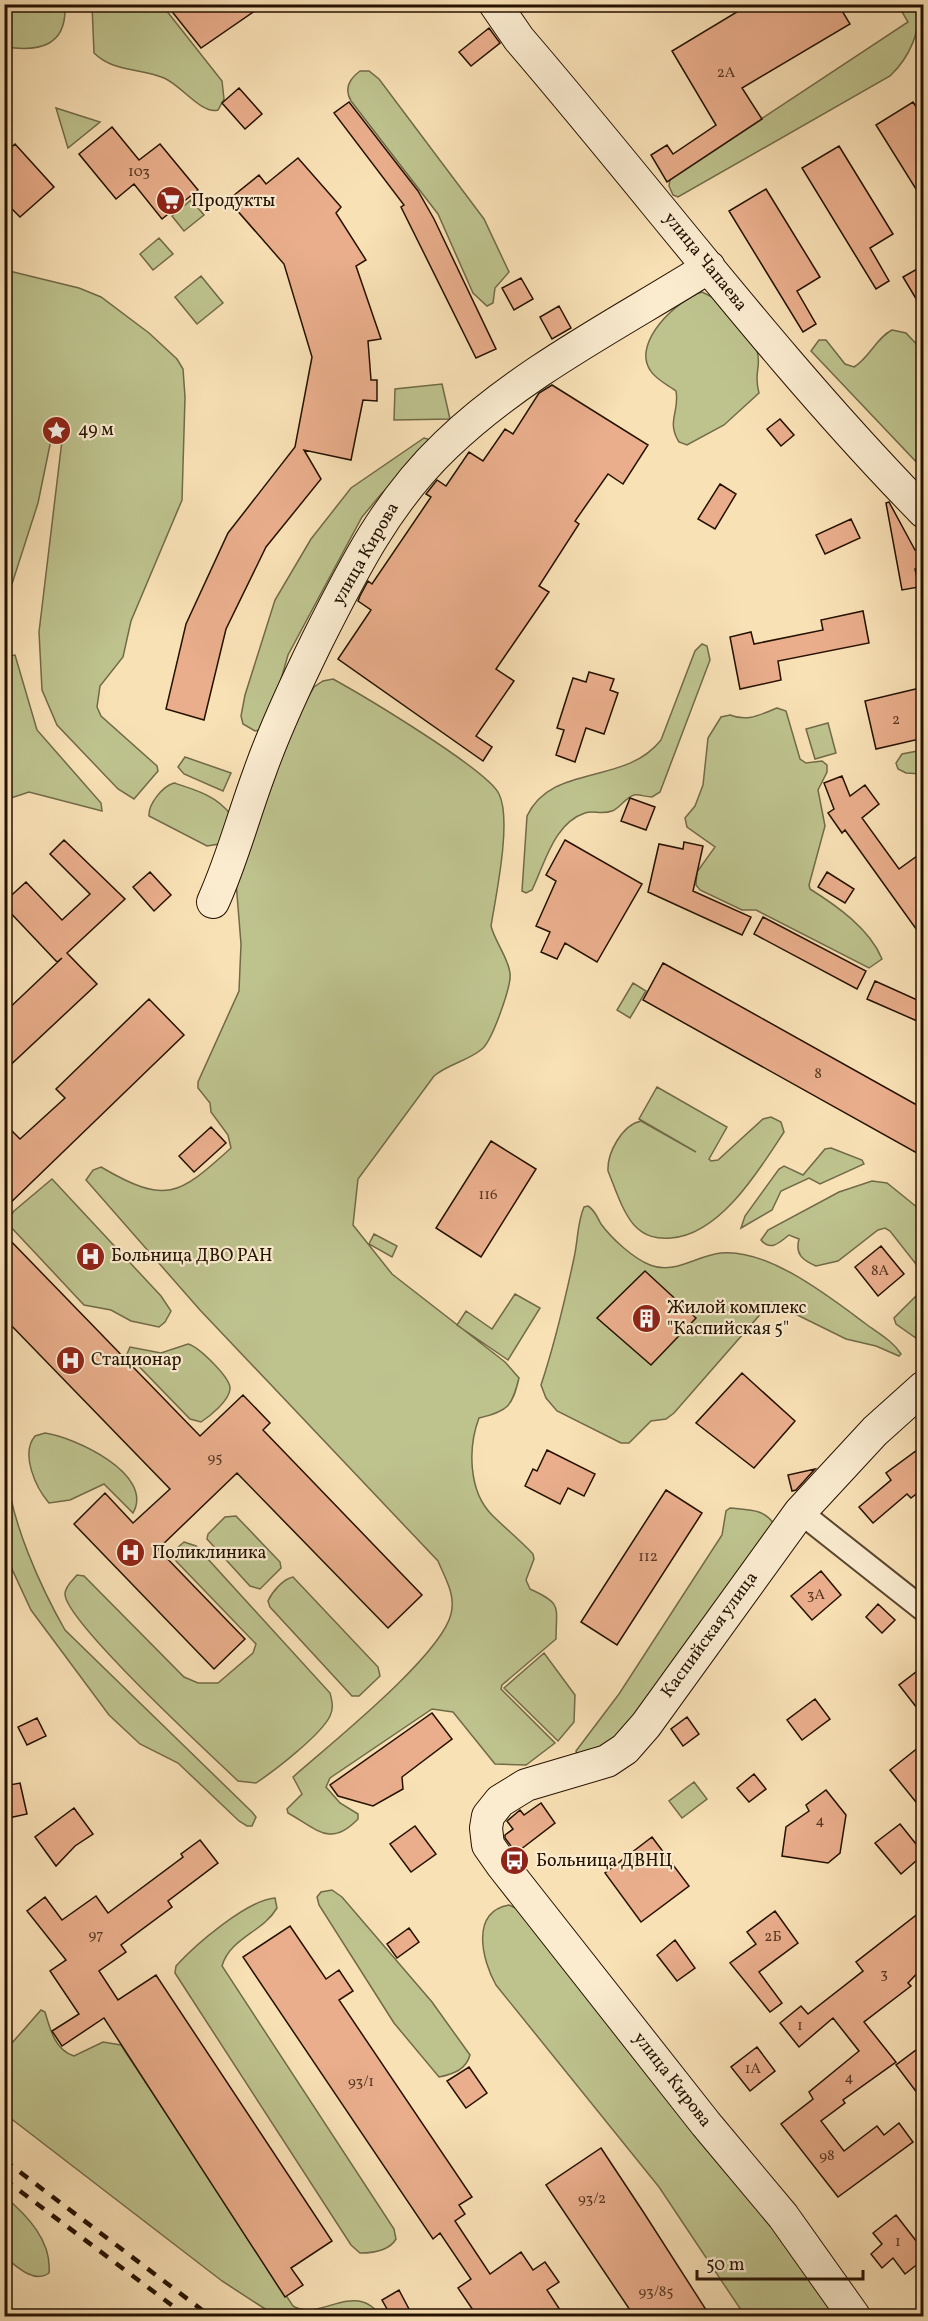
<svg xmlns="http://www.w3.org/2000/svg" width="928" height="2321" font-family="Vollkorn,serif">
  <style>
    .green { fill: #bec38e; stroke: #716a47; stroke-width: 1.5 }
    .building { fill: #eaae8c; stroke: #241100; stroke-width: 1.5 }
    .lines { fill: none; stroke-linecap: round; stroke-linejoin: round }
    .street-casing { stroke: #59452e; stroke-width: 26 }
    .secondary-casing { stroke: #241100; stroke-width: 34 }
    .street { stroke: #fbecd0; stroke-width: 22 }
    .secondary { stroke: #fbecd0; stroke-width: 32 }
    .rail { stroke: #241100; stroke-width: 4.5; stroke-dasharray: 10 10; stroke-linecap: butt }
    .labels { text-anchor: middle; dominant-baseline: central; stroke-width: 4.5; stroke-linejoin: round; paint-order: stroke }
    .number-label { font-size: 15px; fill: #563823 }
    .poi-label { font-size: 18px; fill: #241100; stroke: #fbecd0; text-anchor: start }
    .street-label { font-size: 18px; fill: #241100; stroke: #fbecd0 }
  </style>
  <rect width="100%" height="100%" fill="#f9e1b6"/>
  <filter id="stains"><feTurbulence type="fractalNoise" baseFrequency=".00333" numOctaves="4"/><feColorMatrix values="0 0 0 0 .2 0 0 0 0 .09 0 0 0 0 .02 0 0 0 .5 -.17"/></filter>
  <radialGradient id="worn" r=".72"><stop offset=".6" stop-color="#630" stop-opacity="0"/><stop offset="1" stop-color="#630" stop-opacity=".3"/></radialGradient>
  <path class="green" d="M 4,5 L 65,5 C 67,46 40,52 5,47 Z
    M 92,5 L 162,5 L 222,81 L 224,99 L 218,110 C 202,115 181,85 164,78 C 140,68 113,72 94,53 Z
    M 898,5 L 915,5 C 924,29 908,59 890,76 L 678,197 L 673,195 L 669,186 L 670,179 L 908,22 Z
    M 360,71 L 369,71 L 379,79 L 484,219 L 509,272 L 495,288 L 493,303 L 487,306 L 473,293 L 438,214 L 351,101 C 344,89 349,79 360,71 Z
    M 56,108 L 100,122 L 68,148 Z
    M 191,200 L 204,215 L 184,231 L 172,216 Z
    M 159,238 L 173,254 L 153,270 L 140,254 Z
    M 5,270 L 79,288 L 101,297 L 149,333 L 177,359 L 183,369 L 185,397 L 182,500 L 131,621 L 123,657 L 100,686 L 97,707 L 101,716 L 157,766 L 158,771 L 134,799 L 118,789 L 57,725 L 42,690 L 39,632 L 63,432 L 58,427 L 53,430 L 38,503 L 12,584 L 5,586 Z
    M 201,276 L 223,303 L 197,324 L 175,297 Z
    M 702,292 L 712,297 L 757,351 C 762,366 753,373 759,393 L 724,425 L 687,445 L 679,442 C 666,421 680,412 676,391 C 668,385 655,379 650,370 C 632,342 677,300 702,292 Z
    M 892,330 L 906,333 L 923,351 L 923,469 L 811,351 L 819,340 L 826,340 L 845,364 L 854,367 C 870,357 876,338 892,330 Z
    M 442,384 L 450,419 L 394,420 L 395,389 Z
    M 424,438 L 431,440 L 430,448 L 382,493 L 362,517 L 288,655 L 271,714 L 263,729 L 255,731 L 243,724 L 241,716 L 245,695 L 275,600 L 311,539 L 351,488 Z
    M 702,644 L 707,646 L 710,660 L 660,792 L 652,797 C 646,797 639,794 634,795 C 625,798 620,808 612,811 C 602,815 593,810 585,813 C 554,823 545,863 532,890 L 526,893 L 522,891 L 527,816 C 552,763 625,786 661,740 L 695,651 Z
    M 15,655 L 37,730 L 101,803 L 102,811 L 29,792 L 5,800 L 5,657 Z
    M 333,679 C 362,695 488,770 499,794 C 512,820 496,895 491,926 C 495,942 508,957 510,973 C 512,985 492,1041 482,1049 C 468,1061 448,1064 434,1076 L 358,1179 L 353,1225 L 392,1274 L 505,1362 L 519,1378 C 512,1407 508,1411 479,1418 C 468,1447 468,1491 492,1515 C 505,1528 520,1540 533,1554 L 534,1559 L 526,1580 L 530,1589 C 563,1604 556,1606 556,1639 L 502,1685 L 501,1689 L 555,1743 L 526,1765 L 495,1764 L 453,1712 L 432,1709 L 330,1778 L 326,1787 L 340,1803 L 358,1814 L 358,1819 C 330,1848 317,1829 288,1813 L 287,1809 L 302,1794 L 293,1777 C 329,1745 441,1656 451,1614 C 456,1595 445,1578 438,1561 L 200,1310 L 86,1180 L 93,1170 L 101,1167 C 166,1205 178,1196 231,1148 L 228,1135 L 211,1112 L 210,1103 L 198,1088 L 198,1082 L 239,991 L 241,944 L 236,882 L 292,726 L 314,687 L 323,681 Z
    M 777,708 L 786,711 L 800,759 L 806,763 L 822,761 L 827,765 L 827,772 L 818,790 L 825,826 L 809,885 L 810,889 C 837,906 870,929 882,959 L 869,968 L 756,910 L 742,910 L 700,890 L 696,885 L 697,872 L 715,847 L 687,827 L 685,818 L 695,806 L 703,785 L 708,738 L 721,717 L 730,715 C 747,722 760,715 777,708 Z
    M 828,723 L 836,753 L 815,759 L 806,729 Z
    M 923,750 L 923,774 L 906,773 L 898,769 L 896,763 L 902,754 Z
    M 185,757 L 231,773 L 223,791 L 184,774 L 178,767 Z
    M 174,783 C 196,790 217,796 231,815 L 219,844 L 207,846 L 149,816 C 148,804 163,786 174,783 Z
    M 633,983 L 646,991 L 630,1018 L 617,1010 Z
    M 657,1087 L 727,1127 L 709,1159 L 711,1161 L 718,1160 L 763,1119 L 771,1117 L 781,1122 L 784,1132 C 760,1169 720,1235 671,1238 C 657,1239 645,1237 634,1225 C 622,1211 615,1188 608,1171 C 607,1153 622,1125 641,1121 L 696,1152 L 639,1119 Z
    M 831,1148 L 862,1160 L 864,1164 L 820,1184 L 809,1178 L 781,1191 L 772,1210 L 741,1228 L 745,1216 L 779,1169 L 784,1166 L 803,1175 L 825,1149 Z
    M 52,1179 L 161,1296 L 171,1311 L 165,1322 L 159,1327 L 131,1321 L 111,1310 L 84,1305 L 9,1225 L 7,1221 L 14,1211 Z
    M 872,1181 L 887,1183 L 923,1212 L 923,1273 L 890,1231 L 885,1228 L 878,1230 L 838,1261 L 816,1266 C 802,1260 795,1254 799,1239 L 789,1235 C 780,1242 771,1252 761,1240 L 768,1230 L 839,1192 Z
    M 588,1206 C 595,1210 597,1217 601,1224 C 612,1239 633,1258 650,1265 C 674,1275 698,1255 721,1253 C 768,1248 831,1298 866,1324 C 878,1333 893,1341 901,1354 L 899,1356 L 876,1346 L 846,1339 L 771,1302 L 674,1413 L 666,1419 L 651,1421 L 629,1443 L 621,1443 L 557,1411 L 546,1398 L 541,1385 C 555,1343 565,1300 574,1258 C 578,1241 577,1223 584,1207 Z
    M 374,1234 L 397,1246 L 392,1257 L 369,1244 Z
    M 923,1289 L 923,1343 L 896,1324 L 894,1318 Z
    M 515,1294 L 540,1308 L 508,1360 L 457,1325 L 466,1311 L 492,1329 Z
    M 188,1344 C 199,1347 231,1378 230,1389 C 229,1401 210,1416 201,1422 L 190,1419 L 127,1354 L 130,1347 L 161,1353 Z
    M 5,1394 C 14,1421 5,1444 7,1471 C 10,1520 41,1588 65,1630 L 252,1812 L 256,1817 L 252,1826 L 247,1826 L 239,1821 L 178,1763 L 140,1744 L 109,1715 L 31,1610 L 5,1554 Z
    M 45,1433 C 74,1437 155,1474 133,1513 L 104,1484 L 70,1500 L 49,1503 C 36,1488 20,1454 35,1436 Z
    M 730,1508 C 749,1510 765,1508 776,1527 L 613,1745 L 577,1755 L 576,1751 L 619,1694 L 722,1535 L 726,1511 Z
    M 236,1516 L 280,1562 L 281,1568 L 260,1589 L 250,1586 L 207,1539 L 208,1534 L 225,1517 Z
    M 184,1542 L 196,1546 L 330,1693 C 332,1701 334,1708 330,1716 C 321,1735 274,1771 256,1783 L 238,1781 C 211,1755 65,1621 65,1594 C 65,1586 73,1580 77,1575 L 84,1576 L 184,1677 L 198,1683 L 218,1683 L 253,1653 L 256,1644 L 176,1561 L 177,1548 Z
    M 293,1577 L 378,1667 L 380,1676 L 359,1696 L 352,1696 L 270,1607 L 268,1601 C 272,1592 283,1579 293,1577 Z
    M 544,1653 L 575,1695 L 574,1722 L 558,1741 L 504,1688 Z
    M 694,1782 L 707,1799 L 682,1818 L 669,1801 Z
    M 332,1890 L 342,1897 L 432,2002 L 470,2055 C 466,2070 453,2074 439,2077 L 394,2023 L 319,1905 L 317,1897 L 321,1892 Z
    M 275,1898 L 277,1908 C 263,1932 230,1938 222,1966 L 394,2229 L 396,2239 C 389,2251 374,2253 360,2253 L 351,2245 L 175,1973 L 176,1966 C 195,1945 247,1900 275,1898 Z
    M 509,1905 L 524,1912 L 786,2241 L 840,2316 L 745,2316 L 659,2187 L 496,1985 C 482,1960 470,1912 509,1905 Z
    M 41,2010 L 45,2012 C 50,2029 55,2050 74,2056 L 103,2042 L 121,2045 L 293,2306 C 314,2319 340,2295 363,2302 C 371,2304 377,2311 382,2316 L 276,2316 L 222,2281 L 5,2114 L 4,2052 Z
    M 4,2196 C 27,2215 52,2241 49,2273 C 34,2284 16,2266 5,2257 Z"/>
  <path class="building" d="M 166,4 L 265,4 L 201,48 Z
    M 750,4 L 838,4 L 850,24 L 742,88 L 762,119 L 667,182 L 651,155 L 667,145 L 673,154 L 716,125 L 672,51 Z
    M 489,28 L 500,43 L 471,66 L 459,52 Z
    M 239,88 L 262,114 L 245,129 L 222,103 Z
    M 349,102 L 418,191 L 434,219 L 496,349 L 476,358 L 401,207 L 404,205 L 334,113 Z
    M 913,102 L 924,119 L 924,202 L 876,125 Z
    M 112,127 L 139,160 L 160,144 L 198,190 L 162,219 L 134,184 L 116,199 L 79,154 Z
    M 15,144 L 54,187 L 20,217 L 4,201 L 4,154 Z
    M 839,146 L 893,234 L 870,248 L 889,281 L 876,289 L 802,168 Z
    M 298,158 L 341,207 L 336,213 L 366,260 L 356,266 L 381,339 L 368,341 L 371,380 L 377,380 L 377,401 L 363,400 L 351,460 L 304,450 L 321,479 L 266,547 L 226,629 L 204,720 L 166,709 L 186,624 L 228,533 L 295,447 L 312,357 L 284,264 L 228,200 L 259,175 L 266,184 Z
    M 766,189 L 820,277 L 797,291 L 816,324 L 803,332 L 729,211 Z
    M 924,265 L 924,312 L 903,277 Z
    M 521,278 L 533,299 L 514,310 L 502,288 Z
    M 559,306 L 571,328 L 552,339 L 540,317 Z
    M 552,385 L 648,445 L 623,484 L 608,474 L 575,521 L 579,524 L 539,586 L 549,592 L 496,669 L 514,681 L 476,736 L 492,747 L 483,761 L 338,659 L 371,610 L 358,601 L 360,596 L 368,581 L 372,584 L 431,497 L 426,494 L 437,480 L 446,486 L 469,452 L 483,461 L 505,429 L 513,434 L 539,393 Z
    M 780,419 L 794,435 L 781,446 L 767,429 Z
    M 720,484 L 736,494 L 715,529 L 698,519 Z
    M 889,502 L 915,550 L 924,548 L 924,567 L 915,569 L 919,587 L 902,590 L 886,503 Z
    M 851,519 L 860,538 L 825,554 L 816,535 Z
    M 863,611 L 869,643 L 778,661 L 781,680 L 740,689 L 730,637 L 751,632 L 754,644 L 823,630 L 821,620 Z
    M 589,672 L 614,679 L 610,690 L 618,693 L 604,734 L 586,728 L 575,762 L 556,755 L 564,730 L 557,728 L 573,678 L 586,682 Z
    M 924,687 L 924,738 L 876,749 L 865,701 Z
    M 842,776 L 850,796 L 865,785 L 879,804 L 862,818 L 899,869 L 924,851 L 924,940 L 845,830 L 842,833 L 828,813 L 834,809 L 824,783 Z
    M 630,798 L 655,807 L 646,830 L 621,821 Z
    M 64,840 L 125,899 L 67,953 L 97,984 L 4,1071 L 4,1013 L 62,958 L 57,962 L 4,906 L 4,902 L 26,882 L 62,920 L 90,894 L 50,854 Z
    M 565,840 L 642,884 L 597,962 L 565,943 L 557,959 L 541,952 L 550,932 L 536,926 L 556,881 L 546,875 Z
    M 684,842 L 703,846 L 693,891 L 751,917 L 742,935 L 648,892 L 659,844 L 683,849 Z
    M 150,872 L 171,895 L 154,911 L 133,887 Z
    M 827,872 L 854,889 L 845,903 L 818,887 Z
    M 763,917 L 866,971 L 857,989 L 754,934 Z
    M 663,963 L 924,1109 L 924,1157 L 643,1000 Z
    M 875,981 L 924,1003 L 924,1024 L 867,999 Z
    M 149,999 L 184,1035 L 4,1209 L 4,1123 L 20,1139 L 65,1098 L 56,1089 Z
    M 211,1127 L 226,1143 L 194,1172 L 179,1156 Z
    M 491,1141 L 536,1169 L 481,1257 L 436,1228 Z
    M 4,1234 L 200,1436 L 243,1395 L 270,1423 L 263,1430 L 422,1595 L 388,1628 L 237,1473 L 158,1549 L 245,1639 L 214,1669 L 74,1524 L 105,1493 L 133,1523 L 170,1489 L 4,1318 Z
    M 881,1246 L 904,1274 L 878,1296 L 855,1267 Z
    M 645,1271 L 696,1318 L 651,1365 L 597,1318 Z
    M 742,1373 L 795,1421 L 754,1468 L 696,1423 Z
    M 924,1445 L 924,1488 L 911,1498 L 907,1494 L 873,1523 L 859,1507 L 891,1480 L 886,1473 Z
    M 547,1450 L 595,1474 L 584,1496 L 568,1488 L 560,1504 L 525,1486 L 533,1469 L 537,1471 Z
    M 815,1469 L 796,1490 L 792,1491 L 788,1475 Z
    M 666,1490 L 702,1513 L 617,1645 L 581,1622 Z
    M 821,1571 L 841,1595 L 812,1620 L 791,1596 Z
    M 878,1604 L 895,1620 L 882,1633 L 866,1617 Z
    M 916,1672 L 924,1681 L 924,1717 L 899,1685 Z
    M 815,1699 L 830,1719 L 802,1740 L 787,1720 Z
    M 432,1713 L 452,1739 L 402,1777 L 403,1789 L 373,1806 L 338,1796 L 330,1785 Z
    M 687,1717 L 699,1734 L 683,1746 L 671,1729 Z
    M 37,1718 L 46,1736 L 27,1745 L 18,1727 Z
    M 924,1743 L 924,1812 L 890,1770 Z
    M 754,1774 L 766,1789 L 749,1802 L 737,1788 Z
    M 20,1783 L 27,1814 L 4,1819 L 4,1786 Z
    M 826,1790 L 846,1815 L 840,1853 L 828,1863 L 782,1856 L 786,1827 L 809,1811 L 806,1805 Z
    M 541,1803 L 555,1823 L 516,1853 L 505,1838 L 505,1835 L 513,1829 L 507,1821 L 520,1810 L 524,1815 Z
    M 74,1808 L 93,1834 L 75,1846 L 56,1866 L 35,1837 Z
    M 900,1824 L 924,1854 L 901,1874 L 875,1843 Z
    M 415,1826 L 436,1854 L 411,1872 L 390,1844 Z
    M 652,1837 L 689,1886 L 641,1922 L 605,1873 Z
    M 200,1840 L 218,1863 L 168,1901 L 172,1907 L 121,1945 L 126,1952 L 99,1971 L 118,2000 L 156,1975 L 332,2241 L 291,2268 L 303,2285 L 285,2297 L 104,2018 L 62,2046 L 52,2031 L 79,2014 L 50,1971 L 66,1960 L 27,1911 L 45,1897 L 62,1920 L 96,1896 L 108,1913 L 183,1857 L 181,1854 Z
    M 924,1909 L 924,1966 L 908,1983 L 911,1986 L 864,2022 L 896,2062 L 843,2100 L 845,2103 L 821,2121 L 844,2151 L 877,2126 L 884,2135 L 899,2123 L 913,2142 L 838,2197 L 781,2124 L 813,2099 L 809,2092 L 859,2051 L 833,2018 L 799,2047 L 780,2023 L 801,2006 L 808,2014 L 863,1971 L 856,1962 Z
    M 775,1911 L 798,1943 L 759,1972 L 782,2003 L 770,2012 L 730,1963 L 756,1944 L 747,1932 Z
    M 290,1926 L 326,1979 L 339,1970 L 353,1991 L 339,2000 L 472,2197 L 459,2205 L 465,2214 L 455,2221 L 490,2274 L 521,2252 L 533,2270 L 545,2262 L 559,2282 L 547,2290 L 564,2316 L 477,2316 L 458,2288 L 471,2279 L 440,2233 L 433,2239 L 243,1957 Z
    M 409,1928 L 419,1942 L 397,1958 L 387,1944 Z
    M 675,1940 L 695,1968 L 677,1981 L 657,1955 Z
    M 924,2044 L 924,2102 L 896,2065 Z
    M 757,2047 L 775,2071 L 750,2091 L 731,2067 Z
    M 469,2067 L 487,2093 L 466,2108 L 447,2081 Z
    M 601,2148 L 644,2213 L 710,2316 L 634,2316 L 546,2185 Z
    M 896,2215 L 924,2251 L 924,2259 L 905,2274 L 893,2258 L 882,2268 L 871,2254 L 882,2244 L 873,2233 Z
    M 399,2290 L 410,2311 L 401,2316 L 391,2316 L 382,2300 Z"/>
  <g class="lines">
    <defs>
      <path id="street" d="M 800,1512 L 924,1610"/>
      <path id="secondary" d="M 495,4 L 519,39 C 654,196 778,363 924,512
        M 213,902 C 232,860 243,817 259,774 C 275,728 296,684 317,641 C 353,569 387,501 446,445 C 522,372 620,323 709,267
        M 854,2316 L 783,2216 L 706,2124 L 502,1865 L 488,1845 L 486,1828 L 488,1816 L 500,1801 L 526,1785 L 607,1761 L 625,1749 L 646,1725 L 800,1512 L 875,1431 L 924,1387"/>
    </defs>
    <use href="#street" class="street-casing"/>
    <use href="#secondary" class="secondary-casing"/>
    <use href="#street" class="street"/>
    <use href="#secondary" class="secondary"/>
    <path class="rail" d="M 4,2160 L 210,2316
      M 4,2179 L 186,2316"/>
  </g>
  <defs>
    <symbol id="supermarket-disc" viewBox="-11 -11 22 22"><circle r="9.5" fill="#8f2418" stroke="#fbecd0"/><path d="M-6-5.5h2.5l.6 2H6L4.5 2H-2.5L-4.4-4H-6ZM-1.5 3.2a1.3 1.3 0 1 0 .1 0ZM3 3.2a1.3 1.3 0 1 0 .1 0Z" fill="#fff"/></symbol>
    <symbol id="sight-disc" viewBox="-11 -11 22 22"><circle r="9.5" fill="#8f2418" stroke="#fbecd0"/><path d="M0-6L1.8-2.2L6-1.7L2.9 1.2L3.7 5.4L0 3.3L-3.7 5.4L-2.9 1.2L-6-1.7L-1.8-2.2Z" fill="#fff"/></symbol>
    <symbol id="hospital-disc" viewBox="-11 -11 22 22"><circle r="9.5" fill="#8f2418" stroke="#fbecd0"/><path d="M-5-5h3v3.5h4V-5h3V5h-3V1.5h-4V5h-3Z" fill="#fff"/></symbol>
    <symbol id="building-disc" viewBox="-11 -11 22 22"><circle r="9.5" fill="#8f2418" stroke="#fbecd0"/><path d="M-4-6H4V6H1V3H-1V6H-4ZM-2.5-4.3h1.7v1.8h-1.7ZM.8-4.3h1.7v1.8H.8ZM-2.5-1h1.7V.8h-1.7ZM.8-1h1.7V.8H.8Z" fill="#fff"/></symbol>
    <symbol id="bus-disc" viewBox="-11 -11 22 22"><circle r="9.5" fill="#8f2418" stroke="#fbecd0"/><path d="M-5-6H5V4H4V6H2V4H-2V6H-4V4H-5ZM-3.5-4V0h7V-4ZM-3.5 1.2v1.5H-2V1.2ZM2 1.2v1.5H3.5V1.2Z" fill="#fff"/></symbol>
  </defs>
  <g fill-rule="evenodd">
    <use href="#supermarket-disc" x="154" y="184" width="33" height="33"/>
    <use href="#sight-disc" x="40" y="414" width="33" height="33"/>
    <use href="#hospital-disc" x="74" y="1240" width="33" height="33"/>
    <use href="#building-disc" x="630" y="1302" width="33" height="33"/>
    <use href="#hospital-disc" x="54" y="1344" width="33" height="33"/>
    <use href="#hospital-disc" x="114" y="1536" width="33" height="33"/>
    <use href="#bus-disc" x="498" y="1844" width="33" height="33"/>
  </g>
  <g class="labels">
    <g class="number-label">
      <text x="726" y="73">2А</text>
      <text x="139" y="172">103</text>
      <text x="896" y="720">2</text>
      <text x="818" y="1074">8</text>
      <text x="488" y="1195">116</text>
      <text x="880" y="1271">8А</text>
      <text x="215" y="1458">95</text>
      <text x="648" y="1557">112</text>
      <text x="816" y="1595">3А</text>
      <text x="820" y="1821">4</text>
      <text x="96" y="1935">97</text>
      <text x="773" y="1937">2Б</text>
      <text x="884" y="1974">3</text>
      <text x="800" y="2026">1</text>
      <text x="753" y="2069">1А</text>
      <text x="849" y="2078">4</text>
      <text x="361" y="2082">93/1</text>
      <text x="827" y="2156">98</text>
      <text x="592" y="2199">93/2</text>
      <text x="898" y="2242">1</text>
      <text x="656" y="2292">93/85</text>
    </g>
    <g class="poi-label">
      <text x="191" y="201">Продукты</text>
      <text x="78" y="430">49 м</text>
      <text x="111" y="1256">Больница ДВО РАН</text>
      <text x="667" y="1308">Жилой комплекс<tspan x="667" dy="21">"Каспийская 5"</tspan></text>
      <text x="91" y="1360">Стационар</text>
      <text x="152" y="1553">Поликлиника</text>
      <text x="536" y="1861">Больница ДВНЦ</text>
    </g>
    <g class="street-label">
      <text transform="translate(705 262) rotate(51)">улица Чапаева</text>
      <text transform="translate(366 554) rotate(-60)">улица Кирова</text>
      <text transform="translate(710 1635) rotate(-54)">Каспийская улица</text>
      <text transform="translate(672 2080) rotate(52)">улица Кирова</text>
    </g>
  </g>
  <rect width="928" height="2321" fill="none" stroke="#f9e1b6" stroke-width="24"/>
  <rect x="6" y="6" width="916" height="2309" fill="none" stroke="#241100" stroke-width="3"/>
  <rect x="12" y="12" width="904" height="2297" fill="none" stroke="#241100" stroke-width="1.5"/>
  <path d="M697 2270v9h166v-9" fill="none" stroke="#241100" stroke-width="3"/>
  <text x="706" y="2270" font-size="18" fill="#241100" stroke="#fbecd0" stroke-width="4.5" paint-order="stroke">50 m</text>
  <rect width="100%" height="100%" filter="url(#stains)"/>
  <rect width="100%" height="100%" fill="url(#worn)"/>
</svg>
